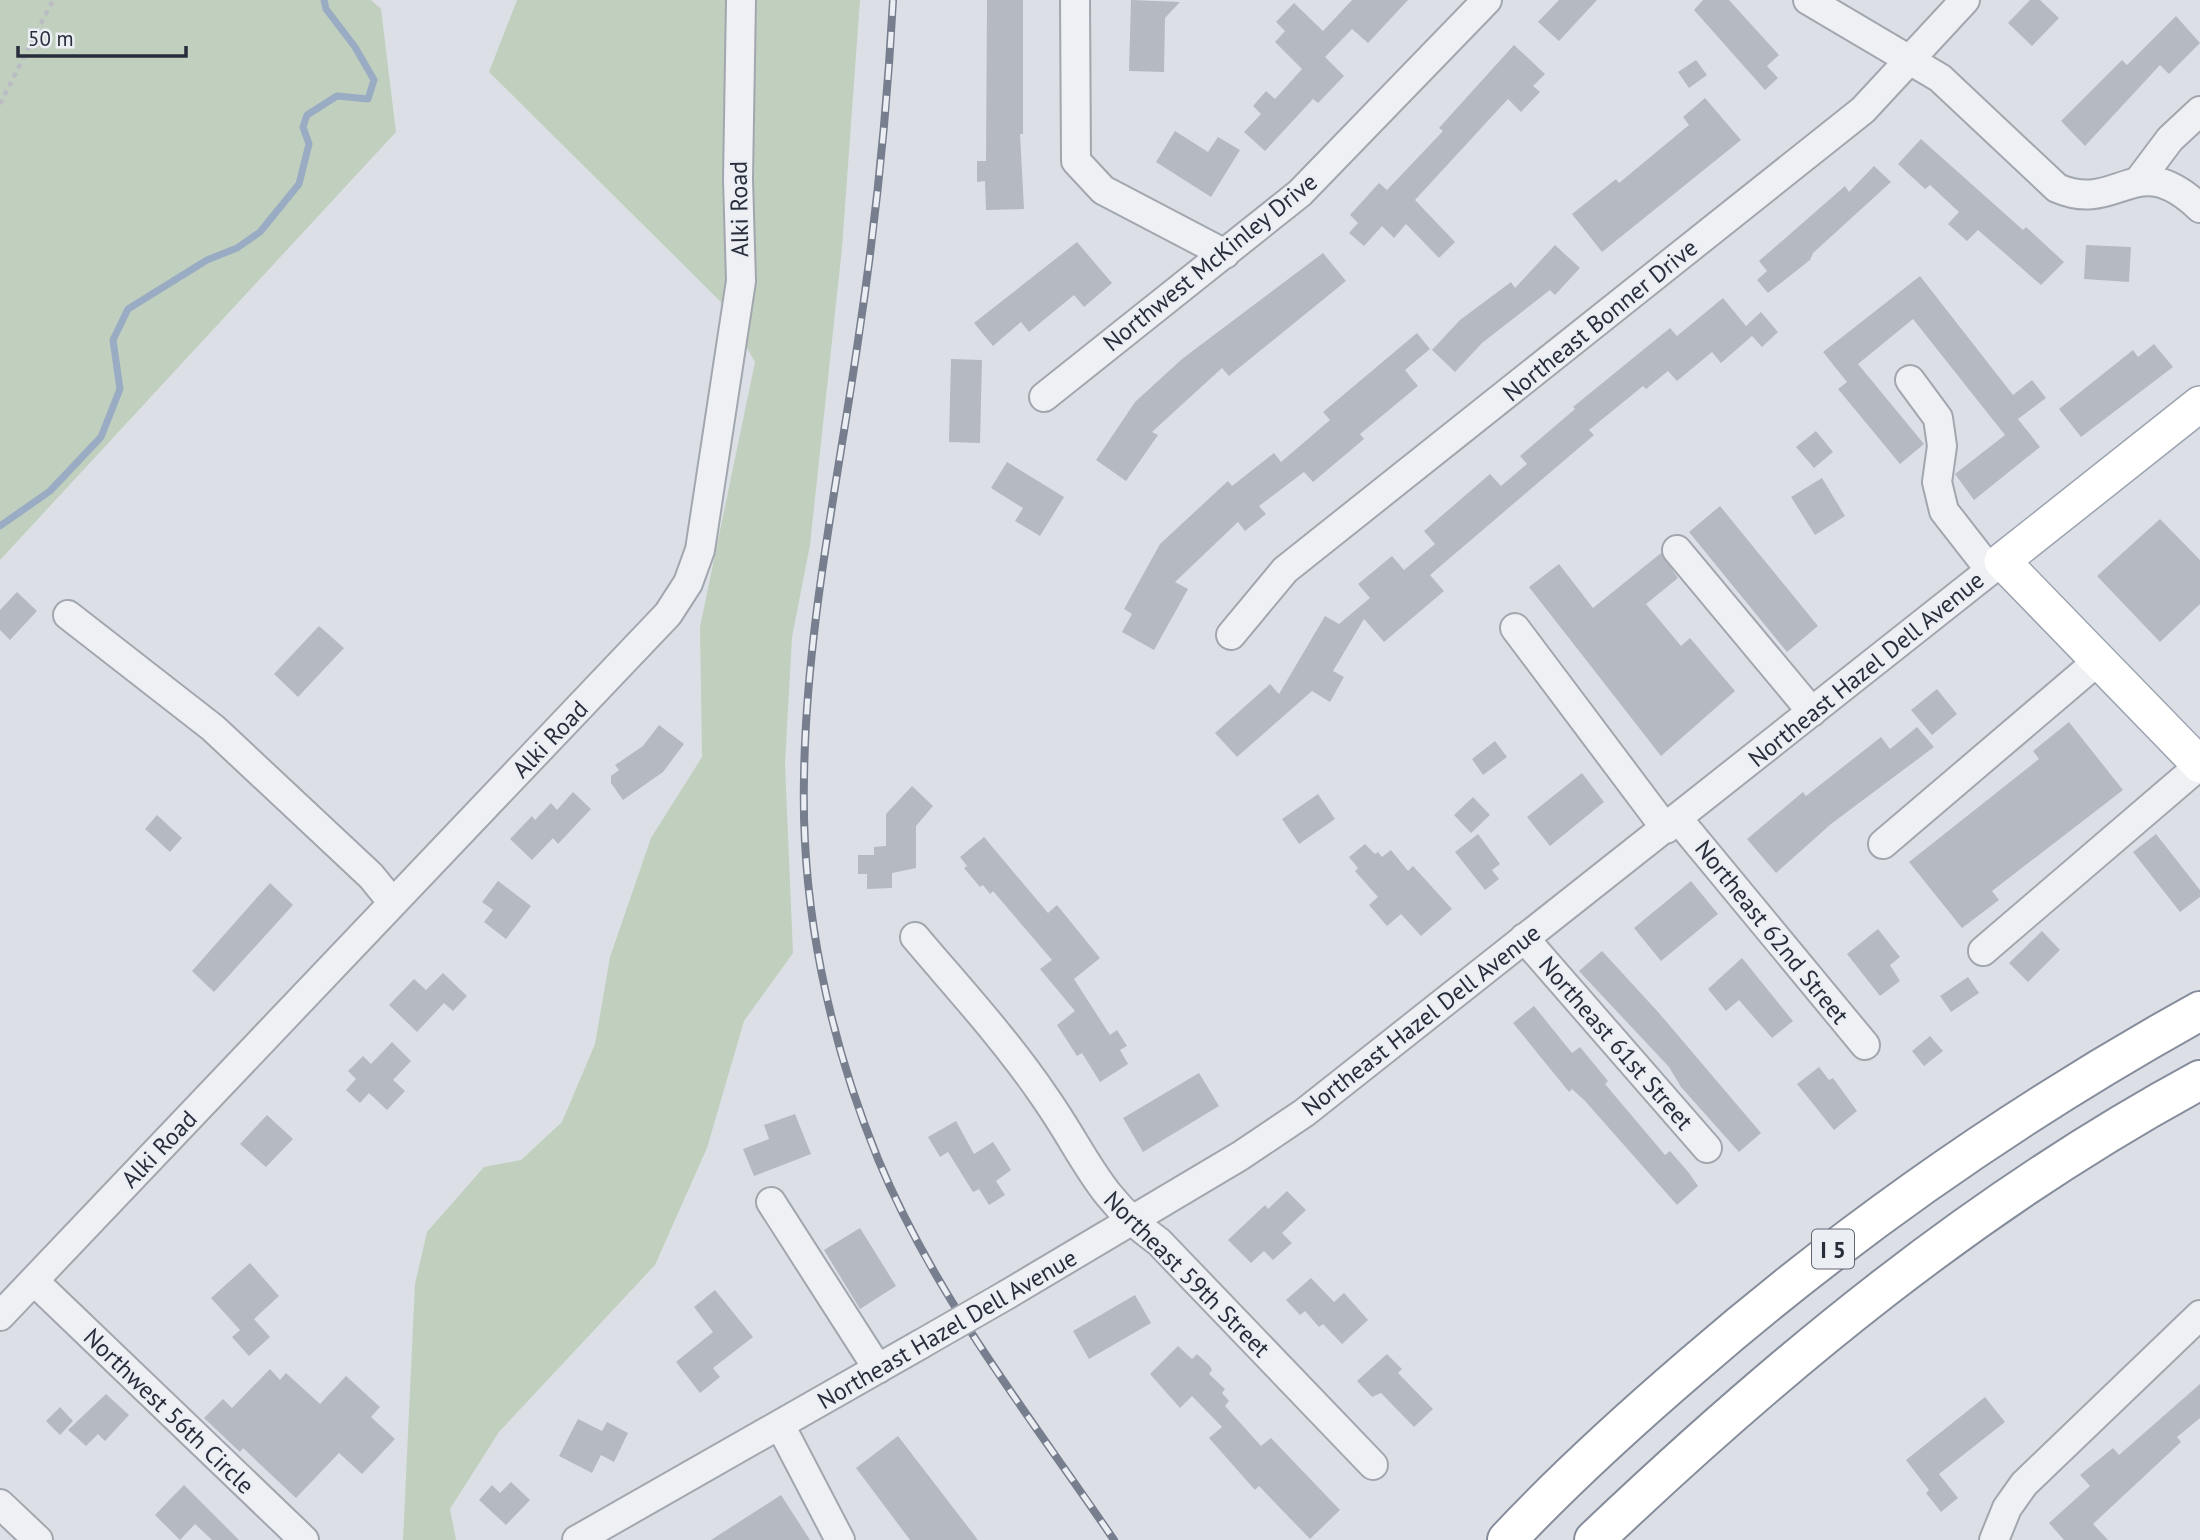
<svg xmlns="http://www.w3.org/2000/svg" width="2200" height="1540" font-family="'PT Sans',sans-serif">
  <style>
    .green { fill: #c1cfbe }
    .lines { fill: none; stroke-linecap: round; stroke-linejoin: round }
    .stream { stroke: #99acc4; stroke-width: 7 }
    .building { fill: #b4b9c2 }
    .minor-casing { stroke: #a2a7af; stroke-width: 32 }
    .major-casing { stroke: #9ca3b0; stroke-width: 38 }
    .highway-casing { stroke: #858c9b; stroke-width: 42 }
    .path { stroke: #bbbdc4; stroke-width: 4.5; stroke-dasharray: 5 5; stroke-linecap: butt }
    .minor { stroke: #eff0f4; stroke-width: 28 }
    .major { stroke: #fff; stroke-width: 35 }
    .highway { stroke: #fff; stroke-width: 38 }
    .rail-casing { stroke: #777e8e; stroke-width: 8 }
    .rail { stroke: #ebeef3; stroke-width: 5; stroke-dasharray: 16; stroke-linecap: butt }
    .minor-bridge-casing { stroke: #a2a7af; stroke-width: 32; stroke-linecap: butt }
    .minor-bridge { stroke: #eff0f4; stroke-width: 28 }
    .labels { text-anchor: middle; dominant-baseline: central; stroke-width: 5; stroke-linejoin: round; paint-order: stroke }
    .shield { fill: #ebeef3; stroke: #626772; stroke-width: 2 }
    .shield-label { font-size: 23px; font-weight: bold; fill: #272d3b }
    .street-label { font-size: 24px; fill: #272d3b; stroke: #ebeef3 }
  </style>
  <rect width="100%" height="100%" fill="#dce0e6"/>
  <path class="green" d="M 0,0 L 371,0 L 381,9 L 396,132 L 0,560 Z
    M 517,0 L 860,0 L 842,248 L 810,545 L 792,637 L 785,764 L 793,953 L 744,1021 L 707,1148 L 655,1265 L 499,1432 L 450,1509 L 456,1540 L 403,1540 L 415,1284 L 427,1232 L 484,1167 L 521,1160 L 562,1122 L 595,1044 L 610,957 L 651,838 L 702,757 L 700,627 L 755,362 L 720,301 L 489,72 Z"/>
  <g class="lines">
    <path class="stream" d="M 0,526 L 50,491 L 101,437 L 120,389 L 113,340 L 128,309 L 207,260 L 237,248 L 260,232 L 299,184 L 309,144 L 303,127 L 307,115 L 337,96 L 368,99 L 374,80 L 355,47 L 326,9 L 324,0"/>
  </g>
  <path class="building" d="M 987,0 L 1023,0 L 1023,134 L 1020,134 L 1024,209 L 986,210 L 985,181 L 977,182 L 977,161 L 986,161 Z
    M 1131,0 L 1180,2 L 1165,18 L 1164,72 L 1129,71 Z
    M 1352,0 L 1408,0 L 1368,43 L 1352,29 L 1325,57 L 1344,76 L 1318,103 L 1313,99 L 1265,151 L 1244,132 L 1261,114 L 1253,106 L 1266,91 L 1275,99 L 1302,69 L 1275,42 L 1285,31 L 1276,22 L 1294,3 L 1323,31 Z
    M 1559,0 L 1597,0 L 1559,41 L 1538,22 Z
    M 1703,0 L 1729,0 L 1779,55 L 1767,66 L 1778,78 L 1765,90 L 1694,10 Z
    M 2030,0 L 2040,0 L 2059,18 L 2032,46 L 2008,23 Z
    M 2176,16 L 2200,43 L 2169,74 L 2160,65 L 2085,146 L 2061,121 L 2122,60 L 2127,65 Z
    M 1514,45 L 1545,74 L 1533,86 L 1540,92 L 1521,112 L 1508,99 L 1415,200 L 1455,242 L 1439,258 L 1406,224 L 1394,238 L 1382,226 L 1364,246 L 1349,233 L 1358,223 L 1350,215 L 1379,183 L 1387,190 L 1443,131 L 1439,128 Z
    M 1696,60 L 1707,75 L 1689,88 L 1678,72 Z
    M 1705,98 L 1741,140 L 1602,252 L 1572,214 L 1616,179 L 1619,183 L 1689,125 L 1683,117 Z
    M 1175,131 L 1208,152 L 1218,137 L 1240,150 L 1211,197 L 1156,162 Z
    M 1921,139 L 2023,230 L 2026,227 L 2064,262 L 2041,285 L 1978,230 L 1967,241 L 1948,224 L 1959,212 L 1930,185 L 1925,189 L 1898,164 Z
    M 1874,166 L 1891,182 L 1813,253 L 1810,260 L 1768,293 L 1757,280 L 1767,271 L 1759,261 L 1845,186 L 1849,192 Z
    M 1077,242 L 1112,283 L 1084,307 L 1074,295 L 1029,332 L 1021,322 L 993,346 L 974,323 Z
    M 1555,245 L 1580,268 L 1555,295 L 1550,290 L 1482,343 L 1455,372 L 1432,350 L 1460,320 L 1511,282 L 1515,288 Z
    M 2086,245 L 2131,247 L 2129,282 L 2084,279 Z
    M 1323,253 L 1346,281 L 1229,376 L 1222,368 L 1152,432 L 1158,435 L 1126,481 L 1096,460 L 1135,402 L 1182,359 Z
    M 1920,276 L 2013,395 L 2032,380 L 2046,398 L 2018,419 L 2040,447 L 1974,500 L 1955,474 L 2005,435 L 1913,319 L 1858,364 L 1924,444 L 1900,464 L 1838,389 L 1847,382 L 1823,352 Z
    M 1723,298 L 1746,326 L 1761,312 L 1778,332 L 1762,347 L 1752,336 L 1721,363 L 1712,352 L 1677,381 L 1668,371 L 1646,389 L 1643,386 L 1589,430 L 1594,435 L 1430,575 L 1444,591 L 1384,642 L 1364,619 L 1333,671 L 1344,677 L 1330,702 L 1312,691 L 1237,757 L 1215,733 L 1270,684 L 1279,694 L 1325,616 L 1339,624 L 1370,598 L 1358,584 L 1392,556 L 1404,570 L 1435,544 L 1424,531 L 1490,474 L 1501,486 L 1527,464 L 1520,456 L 1575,409 L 1573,407 L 1670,328 L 1677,336 Z
    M 1417,333 L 1430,349 L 1405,370 L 1418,386 L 1360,434 L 1364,439 L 1313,482 L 1304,472 L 1259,506 L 1266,514 L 1245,531 L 1238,522 L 1175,582 L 1188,589 L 1154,650 L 1122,632 L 1132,614 L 1124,609 L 1160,544 L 1228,481 L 1232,486 L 1274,453 L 1281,462 L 1330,420 L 1323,412 Z
    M 2154,344 L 2173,367 L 2081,437 L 2059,409 L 2133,350 L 2138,357 Z
    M 951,359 L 982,360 L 980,443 L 949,442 Z
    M 1816,431 L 1833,452 L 1814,468 L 1796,447 Z
    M 1007,462 L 1064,497 L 1040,536 L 1015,521 L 1023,508 L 991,488 Z
    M 1822,478 L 1845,516 L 1815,535 L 1791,497 Z
    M 1720,506 L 1818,626 L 1787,652 L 1689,532 Z
    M 2160,519 L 2200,560 L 2200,604 L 2160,642 L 2097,576 Z
    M 1661,553 L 1678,578 L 1646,604 L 1681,646 L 1690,638 L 1735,691 L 1661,756 L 1529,587 L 1559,564 L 1593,608 Z
    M 17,592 L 37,611 L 10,640 L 0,630 L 0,610 Z
    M 319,626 L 344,648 L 298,697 L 274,674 Z
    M 1937,689 L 1957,714 L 1932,735 L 1911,710 Z
    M 2069,722 L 2123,790 L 1992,891 L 1999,900 L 1962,928 L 1909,862 L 2039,759 L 2033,751 Z
    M 659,725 L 684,744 L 663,772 L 623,800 L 611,783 L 611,776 L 619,770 L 615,765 L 643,746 Z
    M 1917,727 L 1934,747 L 1831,824 L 1776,873 L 1747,839 L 1803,792 L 1806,796 L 1881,737 L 1890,749 Z
    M 1495,741 L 1507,757 L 1483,775 L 1472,759 Z
    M 1582,773 L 1604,802 L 1550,846 L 1527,817 Z
    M 912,786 L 933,806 L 916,826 L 916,868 L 892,873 L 892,888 L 867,889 L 867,874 L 858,874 L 858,855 L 874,855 L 874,847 L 886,846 L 886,814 Z
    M 573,792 L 591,809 L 558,844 L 553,838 L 532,860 L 510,839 L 532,816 L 535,820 L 551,803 L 557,810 Z
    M 1318,794 L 1335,819 L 1299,844 L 1282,819 Z
    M 1473,797 L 1490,815 L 1471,833 L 1454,815 Z
    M 157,815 L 182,838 L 170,852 L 145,829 Z
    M 1478,834 L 1500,864 L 1492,870 L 1499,879 L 1485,890 L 1455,852 Z
    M 2156,834 L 2200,890 L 2200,897 L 2180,912 L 2133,852 Z
    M 984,837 L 1048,913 L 1057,905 L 1100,958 L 1074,979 L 1110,1035 L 1117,1030 L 1127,1046 L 1120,1050 L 1128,1064 L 1100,1082 L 1082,1053 L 1077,1056 L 1057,1025 L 1075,1011 L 1040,969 L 1052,960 L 993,891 L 990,894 L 983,885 L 980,887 L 964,868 L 967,866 L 960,857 Z
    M 1365,844 L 1375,854 L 1378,852 L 1382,857 L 1391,850 L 1408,871 L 1413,866 L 1452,909 L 1421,936 L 1401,914 L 1387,926 L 1369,905 L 1378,897 L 1355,871 L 1358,868 L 1349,857 Z
    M 498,881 L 531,906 L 506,939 L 484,922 L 493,910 L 482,902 Z
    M 1691,881 L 1718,914 L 1661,961 L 1634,928 Z
    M 270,883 L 293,905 L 214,992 L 192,971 Z
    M 1878,929 L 1900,957 L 1890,965 L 1900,981 L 1880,996 L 1847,954 Z
    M 2042,931 L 2060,950 L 2028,982 L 2009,963 Z
    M 1602,951 L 1659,1013 L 1761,1133 L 1739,1152 L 1681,1087 L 1669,1067 L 1579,971 Z
    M 1742,958 L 1793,1021 L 1772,1038 L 1739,1000 L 1726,1011 L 1708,989 Z
    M 443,973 L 467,996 L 453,1011 L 444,1003 L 417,1032 L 389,1005 L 414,979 L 426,990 Z
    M 1968,977 L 1979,993 L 1951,1012 L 1940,996 Z
    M 1534,1006 L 1572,1053 L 1580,1047 L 1608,1081 L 1605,1084 L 1665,1155 L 1670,1151 L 1689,1173 L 1698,1186 L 1677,1205 L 1585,1101 L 1572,1089 L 1569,1092 L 1513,1023 Z
    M 1930,1036 L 1943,1051 L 1924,1066 L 1912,1051 Z
    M 392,1042 L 411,1061 L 393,1080 L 405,1091 L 387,1110 L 369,1093 L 360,1103 L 346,1090 L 356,1079 L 348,1071 L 363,1056 L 371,1064 Z
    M 1819,1067 L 1829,1080 L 1833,1078 L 1857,1111 L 1834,1130 L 1797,1084 Z
    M 1199,1073 L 1219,1106 L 1143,1152 L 1123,1118 Z
    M 795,1114 L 811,1154 L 754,1176 L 743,1149 L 769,1139 L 764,1125 Z
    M 267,1115 L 293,1139 L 266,1167 L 240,1144 Z
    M 956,1121 L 974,1154 L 993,1142 L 1011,1170 L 996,1181 L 1005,1195 L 989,1205 L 979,1189 L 973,1192 L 948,1152 L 940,1157 L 928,1137 Z
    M 1287,1191 L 1306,1210 L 1282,1233 L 1292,1243 L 1273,1260 L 1264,1251 L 1251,1263 L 1228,1240 L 1265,1205 L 1268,1209 Z
    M 860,1228 L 896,1286 L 860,1309 L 824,1250 Z
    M 250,1263 L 279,1296 L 254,1319 L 270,1337 L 249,1356 L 232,1337 L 240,1330 L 211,1298 Z
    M 1311,1278 L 1334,1302 L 1344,1293 L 1368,1320 L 1342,1344 L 1323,1324 L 1319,1327 L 1305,1311 L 1300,1315 L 1286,1300 Z
    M 715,1290 L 753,1337 L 713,1368 L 720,1377 L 700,1393 L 676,1362 L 713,1332 L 694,1307 Z
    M 1135,1295 L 1151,1323 L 1089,1359 L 1073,1331 Z
    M 1178,1346 L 1192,1359 L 1197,1354 L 1210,1366 L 1212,1370 L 1209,1374 L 1225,1389 L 1222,1393 L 1229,1401 L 1225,1406 L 1261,1446 L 1271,1438 L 1340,1510 L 1310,1539 L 1259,1486 L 1255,1490 L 1209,1438 L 1222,1427 L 1192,1396 L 1180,1408 L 1150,1374 Z
    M 1387,1354 L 1402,1369 L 1398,1373 L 1433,1409 L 1414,1427 L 1381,1393 L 1372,1397 L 1357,1381 Z
    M 270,1369 L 280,1380 L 286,1373 L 320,1404 L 346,1376 L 380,1407 L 371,1417 L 395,1439 L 362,1474 L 339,1453 L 296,1498 L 243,1448 L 240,1452 L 204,1418 L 223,1399 L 232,1408 Z
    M 2200,1384 L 2200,1418 L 2177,1437 L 2181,1442 L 2093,1524 L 2108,1540 L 2064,1540 L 2049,1523 L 2090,1486 L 2080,1475 L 2113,1448 L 2119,1455 Z
    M 106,1394 L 129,1415 L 105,1441 L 98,1434 L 86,1446 L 68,1430 Z
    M 1985,1397 L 2005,1422 L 1939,1474 L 1958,1498 L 1941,1512 L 1926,1493 L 1929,1490 L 1906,1460 Z
    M 60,1407 L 73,1421 L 60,1435 L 46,1421 Z
    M 578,1419 L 602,1431 L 607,1422 L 628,1433 L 614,1462 L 601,1455 L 592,1473 L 559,1456 Z
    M 898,1436 L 978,1540 L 910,1540 L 856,1468 Z
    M 511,1482 L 530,1500 L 506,1525 L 479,1500 L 492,1485 L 500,1493 Z
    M 184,1485 L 239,1540 L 212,1540 L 195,1524 L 180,1540 L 155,1515 Z
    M 781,1495 L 810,1540 L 711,1540 L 742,1520 Z"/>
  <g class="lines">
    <defs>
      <path id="minor" d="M 1075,0 L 1076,161 L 1103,190 L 1225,254
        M 1808,0 L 1940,78 L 2057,188 C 2119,215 2135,146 2200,208
        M 2140,179 L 2170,139 L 2200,111
        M 1910,380 L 1938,418 L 1942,446 L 1937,482 L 1944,511 L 1990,570
        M 1044,397 L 1300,193 L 1487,0
        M 1677,550 L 1812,712
        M 68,615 L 213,728 L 371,876 L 393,903
        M 1515,628 L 1666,829
        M 1231,635 L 1285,570 L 1863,110 L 1965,0
        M 1678,819 L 1865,1045
        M 1883,844 L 2099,660
        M 915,937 C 959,989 1006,1040 1044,1096 C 1085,1154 1097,1198 1159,1242 L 1373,1465
        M 1524,938 L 1707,1148
        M 1983,951 L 2200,765
        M 771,1202 L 878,1369
        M 34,1281 L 304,1540
        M 1008,1294 L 1240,1156 L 1304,1113 L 2002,561
        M 0,1316 L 668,614 L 688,583 L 700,550 L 741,281 L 738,179 L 741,0
        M 780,1425 L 840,1540
        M 0,1504 L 38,1540
        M 577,1540 L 921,1344
        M 1994,1540 L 2007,1508 L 2024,1484 L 2200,1315"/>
      <path id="major" d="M 2200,404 L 2002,561 L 2200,765"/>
      <path id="highway" d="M 1507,1540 C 1565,1478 1628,1421 1692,1366 C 1851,1228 2016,1113 2200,1011
        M 1594,1540 C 1778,1365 1976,1201 2200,1080"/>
    </defs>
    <use href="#minor" class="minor-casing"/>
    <use href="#major" class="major-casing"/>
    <use href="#highway" class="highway-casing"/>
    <path class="path" d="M 0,104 L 53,0"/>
    <use href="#minor" class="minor"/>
    <use href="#major" class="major"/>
    <use href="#highway" class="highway"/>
    <defs>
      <path id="rail" d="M 893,0 C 887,114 875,228 858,341 C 837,486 806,631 804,778 C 801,908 829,1039 878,1159 C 936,1299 1030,1416 1114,1540"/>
    </defs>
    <use href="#rail" class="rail-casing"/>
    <use href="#rail" class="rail"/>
    <defs>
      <path id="minor-bridge" d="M 921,1344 L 1008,1294"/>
    </defs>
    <use href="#minor-bridge" class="minor-bridge-casing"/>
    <use href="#minor-bridge" class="minor-bridge"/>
  </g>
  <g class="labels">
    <rect class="shield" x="1812" y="1229.5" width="42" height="39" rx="5"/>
    <g class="shield-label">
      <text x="1833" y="1249">I 5</text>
    </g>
    <g class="street-label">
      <text transform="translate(739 209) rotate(-91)">Alki Road</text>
      <text transform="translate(1210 262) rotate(-39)">Northwest McKinley Drive</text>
      <text transform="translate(1600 320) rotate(-39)">Northeast Bonner Drive</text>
      <text transform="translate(1866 669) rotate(-39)">Northeast Hazel Dell Avenue</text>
      <text transform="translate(550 739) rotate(-46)">Alki Road</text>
      <text transform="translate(1772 932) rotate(51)">Northeast 62nd Street</text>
      <text transform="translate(1421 1020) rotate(-38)">Northeast Hazel Dell Avenue</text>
      <text transform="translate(1616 1043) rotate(49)">Northeast 61st Street</text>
      <text transform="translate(159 1149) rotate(-46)">Alki Road</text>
      <text transform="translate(1187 1274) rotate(45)">Northeast 59th Street</text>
      <text transform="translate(947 1329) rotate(-30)">Northeast Hazel Dell Avenue</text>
      <text transform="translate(169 1411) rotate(44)">Northwest 56th Circle</text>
    </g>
  </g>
  <path d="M18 46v10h168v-10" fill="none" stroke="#272d3b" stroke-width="3.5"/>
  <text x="28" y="46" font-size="21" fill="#272d3b" stroke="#ebeef3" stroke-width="5" paint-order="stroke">50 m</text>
</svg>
